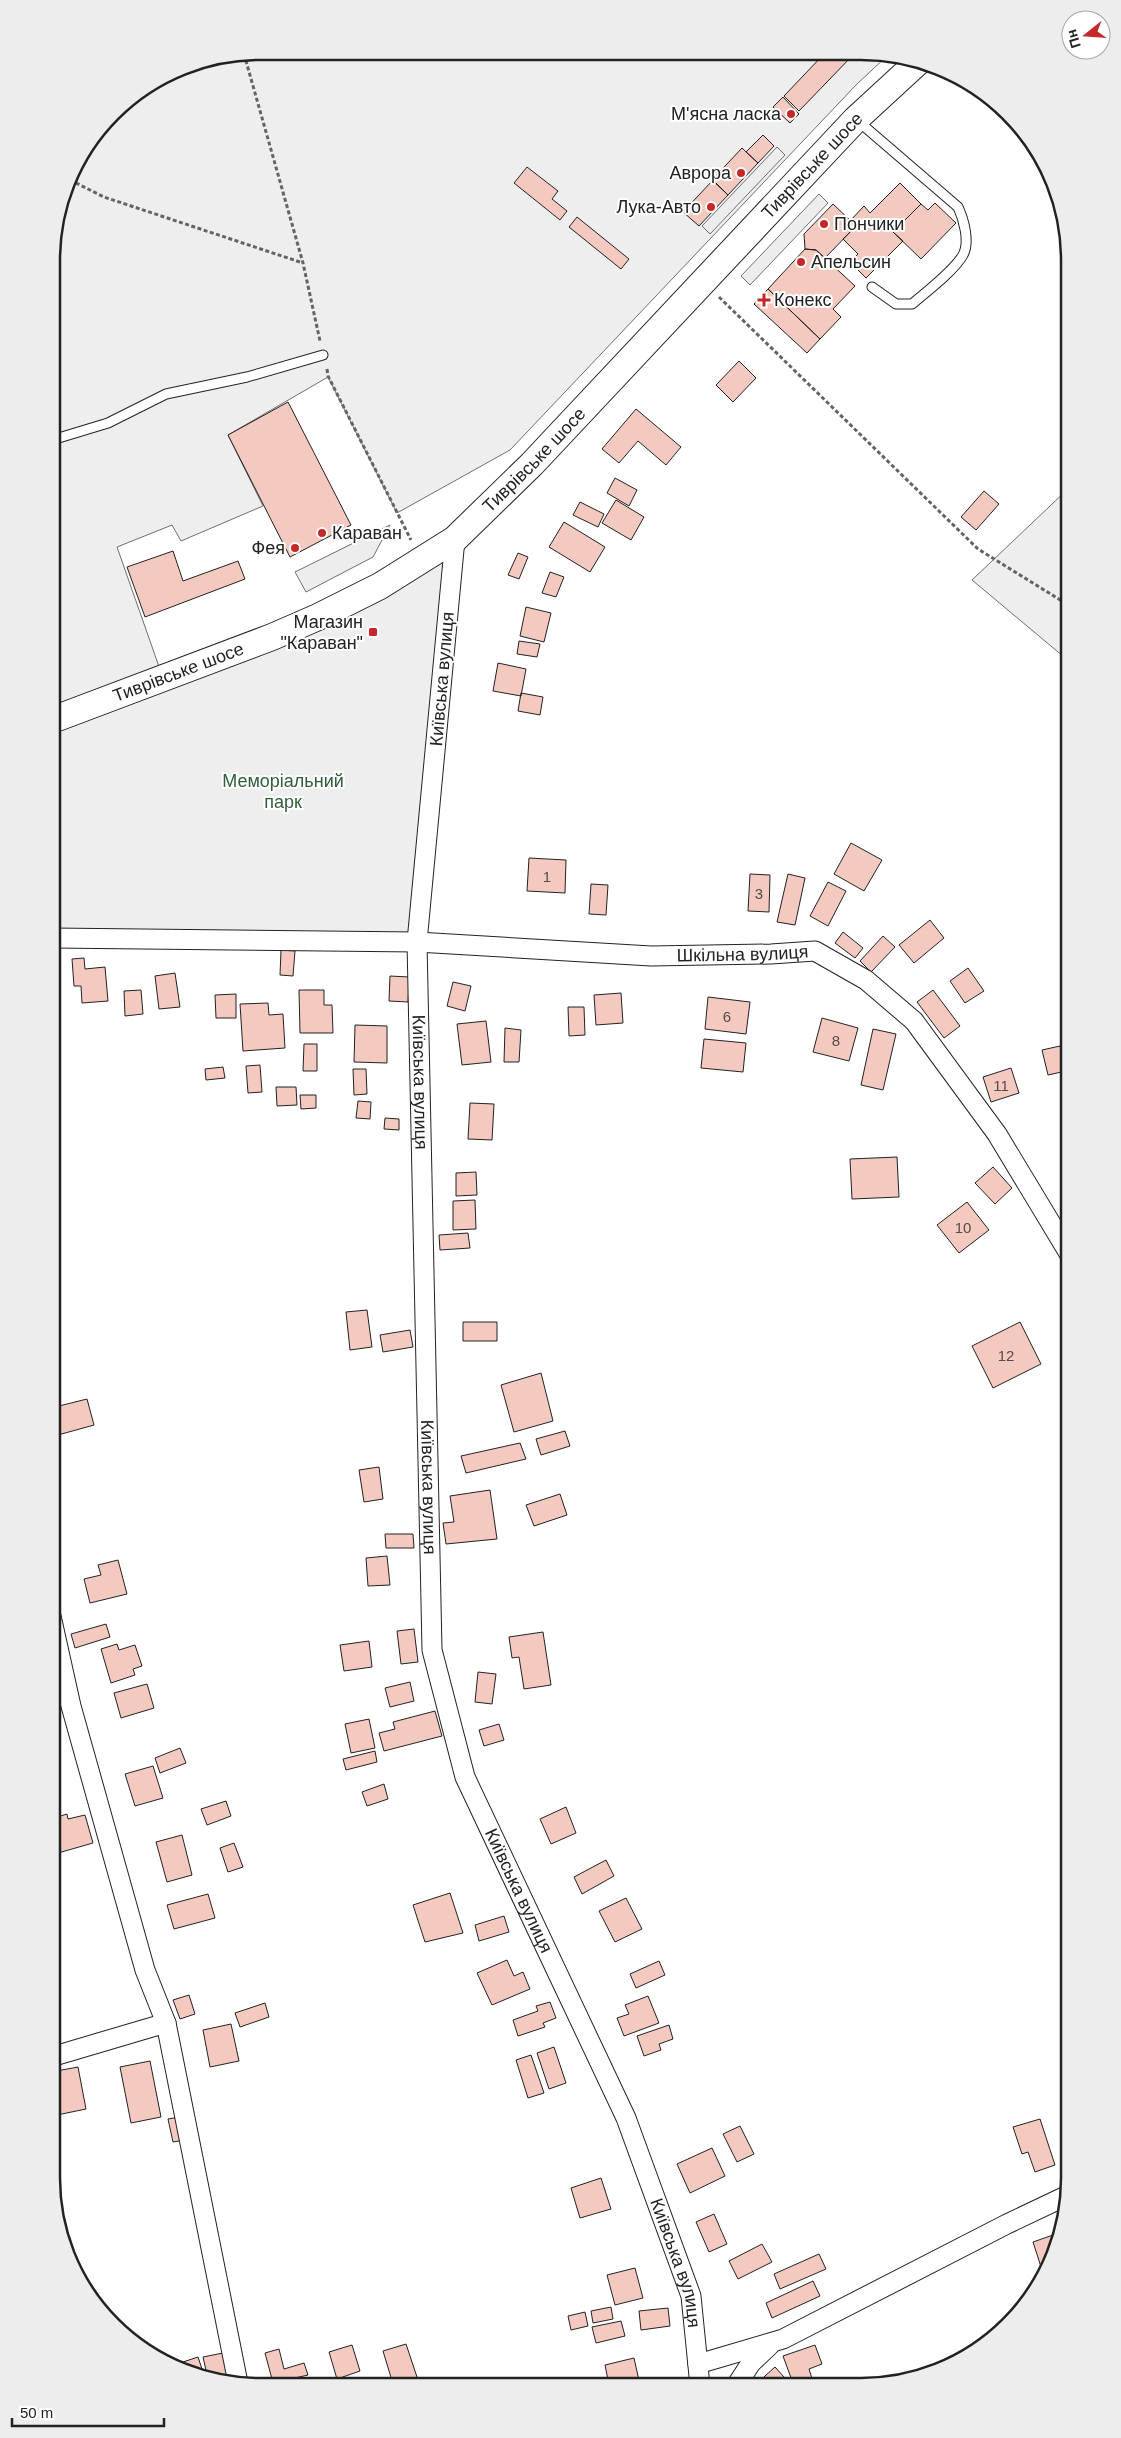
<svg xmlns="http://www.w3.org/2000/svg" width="1121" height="2438" font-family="Helvetica,sans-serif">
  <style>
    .green { fill: #eee; stroke: #6f6f6f }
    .parking { fill: #ededed; stroke: #6f6f6f }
    .building { fill: #f3c9c0; stroke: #222 }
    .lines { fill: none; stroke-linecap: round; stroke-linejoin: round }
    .lane-casing { stroke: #222; stroke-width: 11 }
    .street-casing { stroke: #222; stroke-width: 21 }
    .secondary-casing { stroke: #222; stroke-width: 28 }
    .path { stroke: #646464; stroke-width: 3; stroke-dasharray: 4 2.5; stroke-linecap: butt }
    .lane { stroke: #fff; stroke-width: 9 }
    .street { stroke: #fff; stroke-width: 19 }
    .secondary { stroke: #fff; stroke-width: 26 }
    .poi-dot { fill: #c62828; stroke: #fff; stroke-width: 2 }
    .labels { text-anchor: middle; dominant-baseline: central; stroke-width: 4; stroke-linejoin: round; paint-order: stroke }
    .number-label { font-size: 15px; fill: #564c4a }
    .poi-label { font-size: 18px; fill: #222; stroke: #fff; text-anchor: end }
    .street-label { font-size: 18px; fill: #222; stroke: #fff }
    .park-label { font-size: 18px; fill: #2f5e38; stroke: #fff }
    .rim { fill: none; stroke: #222; stroke-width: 2.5 }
  </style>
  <rect width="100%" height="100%" fill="#fff"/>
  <path class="green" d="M 260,51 L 888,55 L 856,85 L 510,450 L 397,513 L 328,377 L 228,435 L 263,506 L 181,541 L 172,525 L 117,547 L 163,678 L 455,539 L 417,942 L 52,938 L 52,246 L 73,168 L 122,103 L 181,67 Z
    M 1070,487 L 1070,662 L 972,580 Z"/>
  <path class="parking" d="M 777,147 L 785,155 L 710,234 L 702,226 Z
    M 819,194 L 828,203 L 750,285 L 741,276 Z
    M 390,525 L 373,557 L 306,592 L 295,572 Z"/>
  <path class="building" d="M 823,55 L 853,55 L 799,111 L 784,96 Z
    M 783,97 L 799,114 L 790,123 L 773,107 Z
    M 763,135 L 774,146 L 758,163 L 746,152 Z
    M 742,148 L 758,163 L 728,195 L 712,180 Z
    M 527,167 L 558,191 L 552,199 L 567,211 L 560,220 L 514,183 Z
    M 713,180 L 728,195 L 699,226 L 683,212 Z
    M 900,183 L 921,204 L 893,232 L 903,241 L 866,278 L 850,262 L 858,254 L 843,239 L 856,226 L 850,221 L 864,206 L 870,213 Z
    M 935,203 L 956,223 L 921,259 L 893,232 L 921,204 L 928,210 Z
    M 833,204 L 856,226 L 825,258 L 816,250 L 805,249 L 804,234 Z
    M 577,217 L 629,259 L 621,269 L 569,227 Z
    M 805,249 L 816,250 L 855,286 L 833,309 L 841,317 L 820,339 L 768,289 Z
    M 768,289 L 820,339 L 807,353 L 754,304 Z
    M 739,361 L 756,378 L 733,402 L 716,385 Z
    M 288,402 L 351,525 L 290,557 L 228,435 Z
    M 636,409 L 681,447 L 666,465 L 638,441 L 619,463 L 602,449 Z
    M 615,478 L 637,490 L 629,506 L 607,493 Z
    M 984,491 L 999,504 L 976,530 L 961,517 Z
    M 616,500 L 644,517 L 631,540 L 602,523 Z
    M 580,502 L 604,514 L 598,527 L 573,515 Z
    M 564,522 L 605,547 L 590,572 L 549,547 Z
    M 173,551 L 183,581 L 238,561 L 245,579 L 145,617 L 127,567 Z
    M 518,553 L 528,557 L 519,579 L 508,575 Z
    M 550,572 L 564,577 L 556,597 L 542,593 Z
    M 526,607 L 551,613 L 544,642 L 520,636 Z
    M 519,641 L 540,644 L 537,657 L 517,654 Z
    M 498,663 L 526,669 L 521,696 L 493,691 Z
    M 521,693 L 543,697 L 540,715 L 518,711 Z
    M 851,843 L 882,860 L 864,891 L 834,874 Z
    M 529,858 L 566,860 L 565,893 L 527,891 Z
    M 750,874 L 770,875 L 769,912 L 748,911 Z
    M 788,874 L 805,878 L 795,925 L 777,922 Z
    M 828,882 L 846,891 L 828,926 L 810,916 Z
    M 591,884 L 608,885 L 606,915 L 589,914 Z
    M 930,920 L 944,938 L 914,963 L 899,945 Z
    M 843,932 L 863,948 L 855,958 L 835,943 Z
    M 883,936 L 895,947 L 871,972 L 860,961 Z
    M 281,950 L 295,951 L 293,976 L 280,975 Z
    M 84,958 L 85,969 L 105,967 L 108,1001 L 82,1003 L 81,986 L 74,986 L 72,959 Z
    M 968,968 L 984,991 L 965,1003 L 950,981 Z
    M 175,973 L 180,1007 L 159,1009 L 155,976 Z
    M 390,976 L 409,977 L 408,1002 L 389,1001 Z
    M 453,982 L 471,986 L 465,1011 L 447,1006 Z
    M 141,990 L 143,1014 L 125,1016 L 124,991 Z
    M 299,990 L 324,990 L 324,1005 L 332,1005 L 333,1033 L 300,1033 Z
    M 933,990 L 960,1026 L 944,1038 L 917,1002 Z
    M 621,993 L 623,1023 L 596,1025 L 594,995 Z
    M 236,994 L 236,1018 L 216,1018 L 215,995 Z
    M 708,997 L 750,1002 L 746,1034 L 705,1029 Z
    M 268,1003 L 269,1015 L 283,1014 L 285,1048 L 243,1051 L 240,1004 Z
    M 568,1007 L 584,1007 L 585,1035 L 569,1036 Z
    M 822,1018 L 858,1028 L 849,1061 L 813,1052 Z
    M 486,1021 L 491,1062 L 462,1065 L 457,1024 Z
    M 355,1025 L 387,1026 L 387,1063 L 354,1062 Z
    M 505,1028 L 521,1030 L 519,1062 L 504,1062 Z
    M 873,1029 L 896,1034 L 883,1090 L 861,1085 Z
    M 704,1039 L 746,1043 L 743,1072 L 701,1068 Z
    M 304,1044 L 317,1044 L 317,1071 L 303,1071 Z
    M 1060,1046 L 1066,1071 L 1048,1075 L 1042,1050 Z
    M 260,1065 L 262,1092 L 248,1093 L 246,1066 Z
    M 223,1067 L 225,1078 L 206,1080 L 205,1069 Z
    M 1011,1068 L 1019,1093 L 991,1102 L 983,1077 Z
    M 353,1069 L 366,1069 L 367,1094 L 354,1095 Z
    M 276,1087 L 296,1087 L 297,1105 L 277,1106 Z
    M 300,1095 L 316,1095 L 316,1108 L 301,1109 Z
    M 358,1101 L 371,1102 L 370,1119 L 356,1118 Z
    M 470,1103 L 494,1104 L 492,1140 L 468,1139 Z
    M 385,1118 L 399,1119 L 399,1130 L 384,1129 Z
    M 897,1157 L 899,1197 L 852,1199 L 850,1159 Z
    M 993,1167 L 1012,1188 L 995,1204 L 975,1183 Z
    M 476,1172 L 477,1195 L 456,1196 L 456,1173 Z
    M 1070,1193 L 1070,1206 L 1063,1196 Z
    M 475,1200 L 476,1229 L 453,1230 L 453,1201 Z
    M 967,1202 L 989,1230 L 959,1253 L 937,1225 Z
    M 468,1233 L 470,1248 L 440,1250 L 439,1235 Z
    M 367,1310 L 372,1347 L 350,1350 L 346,1312 Z
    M 463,1322 L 497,1322 L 497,1341 L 463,1341 Z
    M 1020,1322 L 1041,1364 L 993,1388 L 972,1346 Z
    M 410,1330 L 413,1347 L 383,1352 L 380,1335 Z
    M 541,1373 L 553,1421 L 514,1432 L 501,1385 Z
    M 87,1399 L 94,1425 L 58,1435 L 51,1408 Z
    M 565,1431 L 570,1446 L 541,1455 L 536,1439 Z
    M 520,1443 L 526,1459 L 466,1473 L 461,1456 Z
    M 379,1467 L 383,1499 L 364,1502 L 359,1470 Z
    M 490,1490 L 497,1539 L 446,1544 L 443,1523 L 454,1522 L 450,1496 Z
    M 560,1494 L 567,1515 L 534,1526 L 526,1505 Z
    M 385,1534 L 413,1534 L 414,1548 L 386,1548 Z
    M 387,1556 L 390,1585 L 368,1586 L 366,1558 Z
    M 118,1560 L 127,1594 L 90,1603 L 84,1579 L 101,1575 L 98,1565 Z
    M 106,1624 L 110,1637 L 75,1648 L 71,1634 Z
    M 414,1629 L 418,1662 L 401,1664 L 397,1631 Z
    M 543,1632 L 551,1685 L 524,1689 L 519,1657 L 512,1658 L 509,1637 Z
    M 369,1641 L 372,1667 L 344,1671 L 340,1645 Z
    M 117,1644 L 119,1650 L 135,1645 L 142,1666 L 133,1669 L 135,1675 L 111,1683 L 101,1649 Z
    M 478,1672 L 496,1674 L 492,1704 L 475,1702 Z
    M 410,1682 L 414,1701 L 390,1707 L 385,1688 Z
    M 147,1684 L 154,1708 L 121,1718 L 114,1693 Z
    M 435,1711 L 442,1736 L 384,1751 L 379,1733 L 395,1729 L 393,1722 Z
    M 369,1719 L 375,1748 L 351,1753 L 345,1724 Z
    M 499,1724 L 504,1740 L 484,1746 L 479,1730 Z
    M 180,1748 L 186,1763 L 160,1773 L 155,1758 Z
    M 375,1751 L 377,1762 L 346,1770 L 343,1759 Z
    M 153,1766 L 163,1798 L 135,1806 L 125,1774 Z
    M 384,1784 L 388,1799 L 367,1806 L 362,1792 Z
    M 226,1801 L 231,1816 L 207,1825 L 201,1809 Z
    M 566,1807 L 576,1833 L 551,1844 L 540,1819 Z
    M 67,1814 L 68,1819 L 85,1815 L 93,1843 L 51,1855 L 51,1819 Z
    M 182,1835 L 192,1875 L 167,1882 L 156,1842 Z
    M 234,1843 L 243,1867 L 228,1872 L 220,1848 Z
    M 606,1860 L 614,1876 L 582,1894 L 574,1877 Z
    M 450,1893 L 463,1933 L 425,1942 L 413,1905 Z
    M 208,1894 L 215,1918 L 174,1929 L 167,1905 Z
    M 626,1898 L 642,1929 L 615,1942 L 599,1911 Z
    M 504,1916 L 509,1932 L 479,1941 L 475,1925 Z
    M 507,1960 L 514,1976 L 523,1972 L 530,1989 L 492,2005 L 477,1973 Z
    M 659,1961 L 665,1975 L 636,1988 L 630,1974 Z
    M 189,1995 L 195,2014 L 180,2019 L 173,2000 Z
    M 648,1996 L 659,2023 L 624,2036 L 617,2018 L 629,2014 L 625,2005 Z
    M 550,2002 L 556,2018 L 543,2023 L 545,2027 L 518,2036 L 513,2020 L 538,2011 L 536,2006 Z
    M 265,2003 L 269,2017 L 240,2027 L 235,2013 Z
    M 231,2024 L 239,2061 L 210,2067 L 203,2030 Z
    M 669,2025 L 673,2039 L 659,2044 L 661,2050 L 644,2056 L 637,2036 Z
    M 554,2047 L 566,2083 L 549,2089 L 537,2053 Z
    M 531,2055 L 544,2093 L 528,2098 L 516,2060 Z
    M 150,2061 L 161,2117 L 131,2123 L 120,2067 Z
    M 78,2067 L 86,2109 L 57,2115 L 51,2087 L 51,2072 Z
    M 180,2117 L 185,2140 L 173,2142 L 168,2119 Z
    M 1040,2119 L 1055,2165 L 1035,2172 L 1028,2152 L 1022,2154 L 1013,2127 Z
    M 740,2126 L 754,2154 L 737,2162 L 723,2134 Z
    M 712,2148 L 725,2176 L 690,2193 L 677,2164 Z
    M 601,2178 L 611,2209 L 580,2218 L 571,2188 Z
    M 714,2214 L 727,2244 L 709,2252 L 696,2222 Z
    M 1053,2235 L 1057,2246 L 1054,2257 L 1048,2268 L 1042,2270 L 1033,2242 Z
    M 762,2244 L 772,2262 L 738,2279 L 729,2261 Z
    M 819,2254 L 826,2269 L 780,2289 L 774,2274 Z
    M 635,2268 L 643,2298 L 615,2305 L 607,2275 Z
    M 813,2281 L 820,2296 L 772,2318 L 766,2303 Z
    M 611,2307 L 613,2319 L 593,2323 L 591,2311 Z
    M 668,2308 L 670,2326 L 641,2330 L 639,2311 Z
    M 585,2312 L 588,2326 L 571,2330 L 568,2316 Z
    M 621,2321 L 625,2336 L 596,2343 L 592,2327 Z
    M 406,2344 L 419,2383 L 393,2384 L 383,2351 Z
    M 352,2345 L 360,2371 L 337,2379 L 329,2352 Z
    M 815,2345 L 822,2364 L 809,2369 L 813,2382 L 794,2386 L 783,2356 Z
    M 279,2349 L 284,2369 L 304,2363 L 308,2375 L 273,2383 L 265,2353 Z
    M 223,2353 L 229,2383 L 220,2383 L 208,2379 L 203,2357 Z
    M 198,2357 L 205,2378 L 171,2366 Z
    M 634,2358 L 640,2385 L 609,2385 L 605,2365 Z
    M 775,2367 L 784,2377 L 774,2386 L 754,2386 Z"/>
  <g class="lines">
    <defs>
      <path id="lane" d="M 858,121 L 958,207 C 964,220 970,242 963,255 C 954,271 926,292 912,304 L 896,304 L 872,287
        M 52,440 L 108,423 L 166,394 L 247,377 L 323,355"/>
      <g id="street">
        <path id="s1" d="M 455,539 L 417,942 L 432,1650 L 465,1777 L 626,2118 L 691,2296 L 700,2386"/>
        <path id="s2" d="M 52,938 L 417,942 L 651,956 L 771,954 L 815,951 L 866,980 L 914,1021 L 997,1134 L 1070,1255"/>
        <path d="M 51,1616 L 71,1706 L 145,1970 L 166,2023 L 238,2383"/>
        <path d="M 51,2057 L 166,2023"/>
        <path d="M 698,2364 L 783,2339 L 1007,2224 L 1068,2195"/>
        <path d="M 736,2386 L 751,2363 L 770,2345"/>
      </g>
      <g id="secondary">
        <path id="s3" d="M 52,720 L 272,637 L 318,617 L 380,586 L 455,539 L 532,464 L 856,119 L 919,61"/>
      </g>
    </defs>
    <use href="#lane" class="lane-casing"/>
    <use href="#street" class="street-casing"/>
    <use href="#secondary" class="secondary-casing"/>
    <path class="path" d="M 244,54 L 303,263 L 320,341
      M 70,180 L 104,197 L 303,263
      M 719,297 L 978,549 L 1070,606
      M 327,369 L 328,376 L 411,540"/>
    <use href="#lane" class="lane"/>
    <use href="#street" class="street"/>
    <use href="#secondary" class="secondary"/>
  </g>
  <g class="poi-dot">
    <circle cx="791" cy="114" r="5"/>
    <circle cx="741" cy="173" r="5"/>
    <circle cx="711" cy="207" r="5"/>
    <circle cx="824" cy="224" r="5"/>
    <circle cx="801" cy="262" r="5"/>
    <path d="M761.5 292.5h5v5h5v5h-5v5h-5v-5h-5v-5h5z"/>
    <circle cx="322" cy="533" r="5"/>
    <circle cx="295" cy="548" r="5"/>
    <rect x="368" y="627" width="10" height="10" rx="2.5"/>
  </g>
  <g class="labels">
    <g class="number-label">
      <text x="547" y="876">1</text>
      <text x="759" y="893">3</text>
      <text x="727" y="1016">6</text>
      <text x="836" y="1040">8</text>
      <text x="1001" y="1085">11</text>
      <text x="963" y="1227">10</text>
      <text x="1006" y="1355">12</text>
    </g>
    <g class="poi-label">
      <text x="781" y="114">М'ясна ласка</text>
      <text x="731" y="173">Аврора</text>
      <text x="701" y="207">Лука-Авто</text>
      <text x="834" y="224" text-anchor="start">Пончики</text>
      <text x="811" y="262" text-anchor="start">Апельсин</text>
      <text x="774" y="300" text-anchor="start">Конекс</text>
      <text x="332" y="533" text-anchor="start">Караван</text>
      <text x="285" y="548">Фея</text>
      <text x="363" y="622">Магазин<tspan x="363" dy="21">"Караван"</tspan></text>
    </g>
    <g class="street-label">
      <text stroke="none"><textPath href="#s3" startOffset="960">Тиврівське шосе</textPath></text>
      <text stroke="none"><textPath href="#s3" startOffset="555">Тиврівське шосе</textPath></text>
      <text stroke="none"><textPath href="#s3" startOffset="135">Тиврівське шосе</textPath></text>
      <text transform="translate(442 679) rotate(-85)">Київська вулиця</text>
      <text stroke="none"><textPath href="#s2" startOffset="691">Шкільна вулиця</textPath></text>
      <text stroke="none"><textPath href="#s1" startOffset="545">Київська вулиця</textPath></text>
      <text stroke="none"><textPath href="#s1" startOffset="950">Київська вулиця</textPath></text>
      <text stroke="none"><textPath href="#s1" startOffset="1370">Київська вулиця</textPath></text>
      <text stroke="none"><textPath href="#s1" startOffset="1775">Київська вулиця</textPath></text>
    </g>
    <g class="park-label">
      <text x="283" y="781">Меморіальний<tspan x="283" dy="21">парк</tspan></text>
    </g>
  </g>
  <path d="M0 0H1121V2438H0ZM260 60H861A200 200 0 0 1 1061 260V2178A200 200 0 0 1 861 2378H260A200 200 0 0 1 60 2178V260A200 200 0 0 1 260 60Z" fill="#ededed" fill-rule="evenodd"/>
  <path class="rim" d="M260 60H861A200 200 0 0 1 1061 260V2178A200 200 0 0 1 861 2378H260A200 200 0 0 1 60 2178V260A200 200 0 0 1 260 60Z"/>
  <g transform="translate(1086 35) rotate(253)"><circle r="24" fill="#ffffff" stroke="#a7a7a7"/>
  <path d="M0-4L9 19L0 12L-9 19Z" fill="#c62828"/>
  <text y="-8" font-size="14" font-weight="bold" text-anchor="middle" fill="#222222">Пн</text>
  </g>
  <path d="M12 2418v8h152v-8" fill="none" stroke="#222222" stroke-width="2.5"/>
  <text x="20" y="2418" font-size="15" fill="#222222" stroke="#ffffff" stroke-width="4" paint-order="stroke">50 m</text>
</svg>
